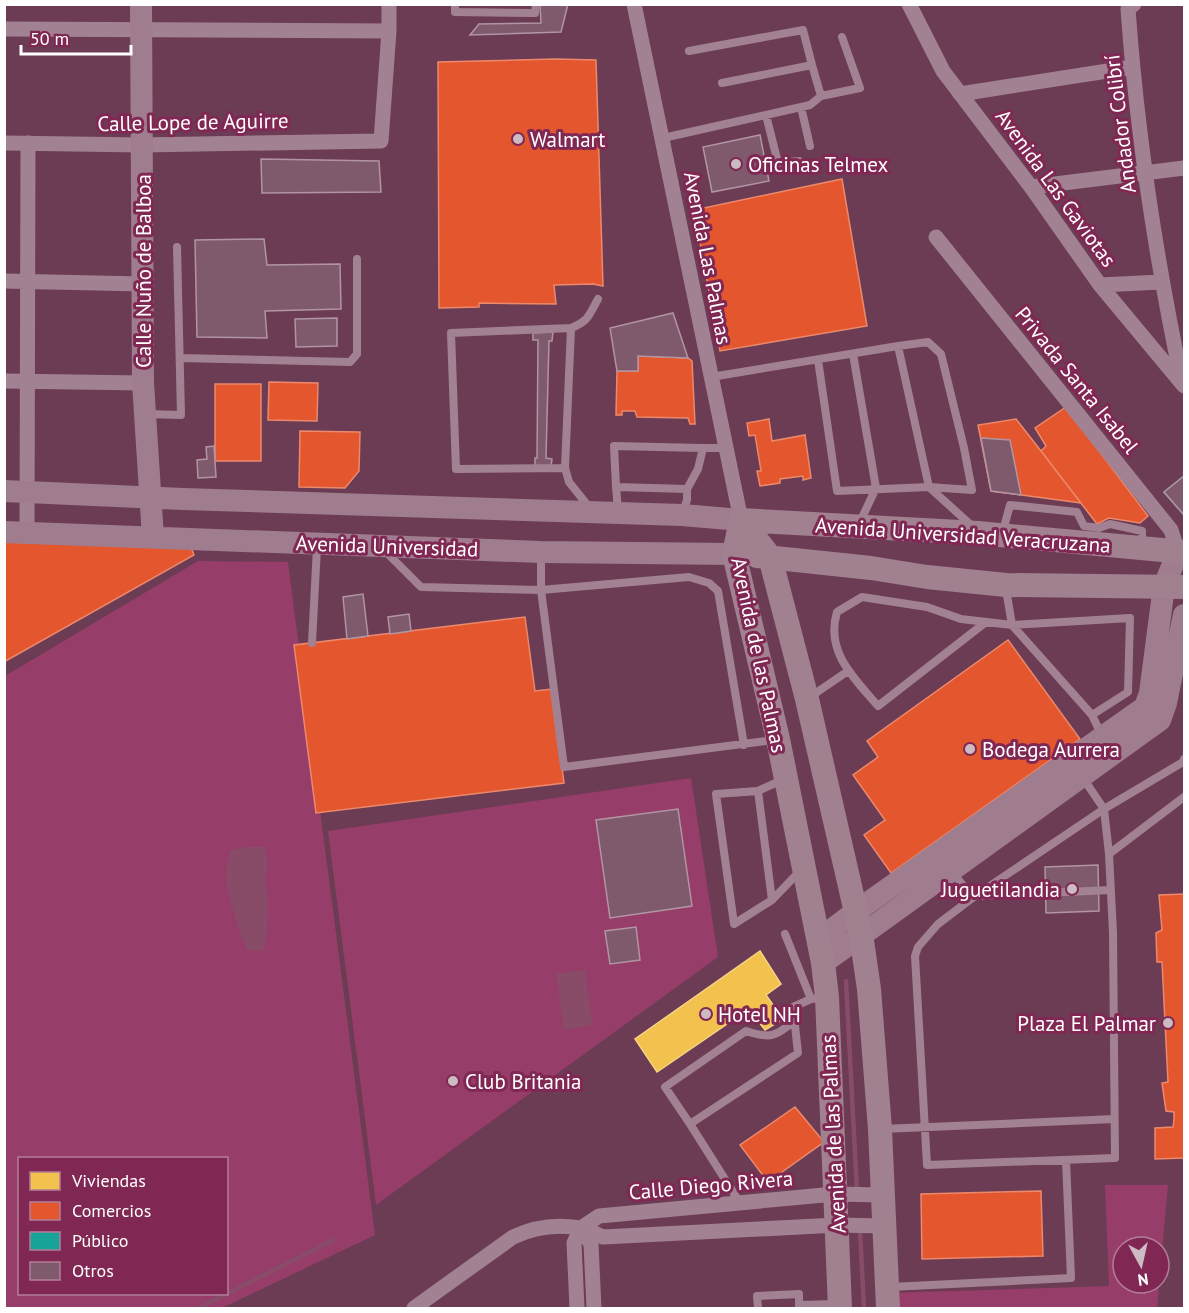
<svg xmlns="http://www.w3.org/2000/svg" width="1189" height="1313" font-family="'PT Sans',sans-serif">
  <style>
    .green { fill: #963d6a; fill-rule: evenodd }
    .water { fill: #884b68 }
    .homes { fill: #f2c14e; stroke: #f6d483; stroke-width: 1.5 }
    .shops { fill: #e4572e; stroke: #ec896d; stroke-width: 1.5 }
    .public { fill: #17a398; stroke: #5dbfb7; stroke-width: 1.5 }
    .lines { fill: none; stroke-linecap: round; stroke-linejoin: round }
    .stream { stroke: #884b68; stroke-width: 4.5 }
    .building { fill: #7f596c; stroke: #b195a3; stroke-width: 1.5 }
    .lane { stroke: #a28292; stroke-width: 8 }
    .street { stroke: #a28292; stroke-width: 15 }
    .secondary { stroke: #9f7d8e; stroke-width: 22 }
    .primary { stroke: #a18090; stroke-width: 24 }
    .poi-dot { fill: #ccbbc3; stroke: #802853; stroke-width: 2 }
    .labels { text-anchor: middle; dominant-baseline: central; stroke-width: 6; stroke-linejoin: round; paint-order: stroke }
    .street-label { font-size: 21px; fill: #fff; stroke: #802853 }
    .poi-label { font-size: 21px; fill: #fff; stroke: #802853; text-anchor: start }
  </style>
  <rect width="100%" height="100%" fill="#6c3c54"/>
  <path class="green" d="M 198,561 L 288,562 L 375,1235 L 222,1308 L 5,1308 L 5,676 ZM 20,1158 L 226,1158 L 226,1294 L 20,1294 Z
    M 691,778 L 718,957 L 376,1205 L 328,831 Z
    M 1105,1185 L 1168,1185 L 1157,1308 L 888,1308 L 888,1293 L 1109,1286 ZM 1123,1247 L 1159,1247 L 1159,1283 L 1123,1283 Z"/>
  <path class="water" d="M 248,847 L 265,847 L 268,861 L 265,884 L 268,897 L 268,911 L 266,944 L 262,951 L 248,950 C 240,938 225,888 226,873 C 226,866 229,857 231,850 Z
    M 585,970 L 593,1025 L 564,1030 L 556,974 Z"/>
  <path class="homes" d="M 760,951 L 781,984 L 766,995 L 783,1019 L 765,1030 L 749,1009 L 657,1072 L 635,1039 Z"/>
  <path class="shops" d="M 555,59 L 596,60 L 603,286 L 593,284 L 554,285 L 556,304 L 479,303 L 479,307 L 439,308 L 438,62 Z
    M 842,179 L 867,326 L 720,351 L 694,210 Z
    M 638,356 L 688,358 L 692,361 L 695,424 L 690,424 L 688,418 L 637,417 L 635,411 L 622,411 L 622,415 L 616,415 L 617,371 L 638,371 Z
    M 269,382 L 318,383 L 317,421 L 268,420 Z
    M 215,384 L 261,384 L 261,461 L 215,461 Z
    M 1066,407 L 1148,516 L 1140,523 L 1109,518 L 1097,524 L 1041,451 L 1046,446 L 1035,428 Z
    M 769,419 L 772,441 L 805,435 L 811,478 L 803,480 L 803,476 L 780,479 L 780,483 L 760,486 L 757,471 L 761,471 L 755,435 L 749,436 L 747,423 Z
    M 1016,419 L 1041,451 L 1081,503 L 991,491 L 978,425 Z
    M 300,431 L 360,432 L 359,471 L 345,488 L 299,487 Z
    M 4,542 L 191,547 L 194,555 L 4,662 Z
    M 525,617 L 535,691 L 552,689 L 564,783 L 316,813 L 294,645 Z
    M 1008,640 L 1080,739 L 891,873 L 864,835 L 885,820 L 853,775 L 878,757 L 867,741 Z
    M 1184,894 L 1184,1158 L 1155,1159 L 1155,1128 L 1173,1127 L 1174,1120 L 1174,1112 L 1166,1111 L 1162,1083 L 1168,1082 L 1162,962 L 1157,962 L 1156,933 L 1162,930 L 1159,895 Z
    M 795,1107 L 824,1142 L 768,1182 L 740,1145 Z
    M 1041,1191 L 1043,1256 L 922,1259 L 921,1194 Z"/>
  <path class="public" d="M 1184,476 L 1184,515 L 1164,492 Z"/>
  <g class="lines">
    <path class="stream" d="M 846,981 L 857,1191
      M 860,1230 L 864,1308
      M 199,1308 L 333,1240"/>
  </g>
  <path class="building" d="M 540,4 L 568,4 L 561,32 L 470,35 L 479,24 L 541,23 Z
    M 760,135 L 769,181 L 712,192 L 703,147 Z
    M 261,159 L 379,161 L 381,192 L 262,193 Z
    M 264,239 L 267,265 L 340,264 L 341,309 L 265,311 L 267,338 L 197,337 L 195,240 Z
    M 673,313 L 688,358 L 638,356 L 638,371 L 617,371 L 610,328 Z
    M 337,318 L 337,346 L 296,347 L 295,319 Z
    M 553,332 L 552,341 L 549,341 L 546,458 L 552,459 L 551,466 L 535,466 L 535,458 L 537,458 L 538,340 L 533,340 L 533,333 Z
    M 981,438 L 1010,440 L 1021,495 L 991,491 Z
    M 214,446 L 216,477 L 198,478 L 197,460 L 207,459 L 206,447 Z
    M 1184,476 L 1184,515 L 1164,492 Z
    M 363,594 L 368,636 L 347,639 L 343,597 Z
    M 409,614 L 411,631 L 390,634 L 388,617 Z
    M 678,809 L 692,906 L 610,918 L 596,820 Z
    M 1098,865 L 1099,911 L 1046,913 L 1045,867 Z
    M 636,927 L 640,960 L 610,964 L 605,931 Z"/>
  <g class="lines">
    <path class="lane" d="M 455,4 L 455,12 L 535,13 L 536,4
      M 689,51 L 803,30 L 812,65
      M 722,83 L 812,65 L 821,96
      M 801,107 L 810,146
      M 766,115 L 778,163 L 799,161
      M 663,138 L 810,105 L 821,96 L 860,88 L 842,37
      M 571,328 C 589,321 589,315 598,299
      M 898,346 L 929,487 L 972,526
      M 853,354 L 876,488 L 859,524
      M 180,358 L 350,362 L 357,354 L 357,259
      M 711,377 L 898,346 L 928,342 L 941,354 L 964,448 L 972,490 L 929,487 L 837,491 L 818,360
      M 147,414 L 181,415 L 177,247
      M 703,448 L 614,446 L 616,487 L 687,489 L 698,469 L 703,448 L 725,448
      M 565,468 L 456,469 L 451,333 L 571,328 L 565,468 L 569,482 L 589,507
      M 616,487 L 618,510
      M 682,514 L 687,500 L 687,489
      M 1003,531 L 1010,505 L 1077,512 L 1084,526 L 1099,528 L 1110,524 L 1142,531 L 1142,545
      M 386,552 L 421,587 L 541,590 L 541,553
      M 986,622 L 878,706 C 854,678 825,652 837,612 L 862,597 L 927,607 L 961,619 L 1012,625 L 1092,715 L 1128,692 L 1130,618 L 1012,625 L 1006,589
      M 312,643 L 317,547
      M 810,697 L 848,671
      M 1092,715 L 1102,736
      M 744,745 L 718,591 L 709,583 L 689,577 L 541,590 L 564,767 L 774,740
      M 1184,759 L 1183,762 L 1104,809 L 975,896 L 938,924 L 918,947 L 915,956 L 927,1165 L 1115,1158 L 1113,932 L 1109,854 L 1184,797
      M 1083,778 L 1104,809 L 1109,854
      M 758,791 L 784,779
      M 953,873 L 970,894 L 975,896 L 1111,890
      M 772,900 L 758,791 L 716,794 L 734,924 L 772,900 L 799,872
      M 785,934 L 811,999
      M 690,1124 L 665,1087 L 746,1031 C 770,1039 776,1037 795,1020
      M 882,1129 L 1114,1119
      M 740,1203 L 690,1124 L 798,1053 L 793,1007 L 811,999 L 824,998
      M 890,1287 L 1071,1278 L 1066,1160
      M 799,1307 L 799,1305 L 838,1304
      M 758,1308 L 757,1296 L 799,1294 L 799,1305"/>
    <path class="street" d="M 634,4 L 741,520
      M 909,4 L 943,71 L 1031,187 L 1100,285 L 1184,386
      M 1134,4 L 1128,9 C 1137,134 1156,259 1182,382
      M 4,29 L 389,31
      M 960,94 L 1133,67
      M 4,143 L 142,145 L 381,141 L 389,31 L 389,4
      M 1031,187 L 1184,168
      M 936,237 L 1171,530 L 1178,552
      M 4,281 L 143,284
      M 1100,285 L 1161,282
      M 4,381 L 143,383
      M 27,533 L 28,143
      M 581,1228 L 599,1216 L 835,1194 L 884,1195
      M 581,1228 L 591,1244 L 594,1308
      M 414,1308 L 513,1237 C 534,1227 557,1224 580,1228 C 588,1229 596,1234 603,1237 L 838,1225 L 885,1226
      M 577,1308 L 574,1243 L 581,1228"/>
    <path class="secondary" d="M 141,4 L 143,383 L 153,537
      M 4,491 L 183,499 L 682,515 L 741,520
      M 4,532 L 540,552 L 734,554
      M 818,940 L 855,912 L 1145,707 L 1150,693 L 1164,586 L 1178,552
      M 823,963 L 1160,720 L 1166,703 L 1184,615"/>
    <path class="primary" d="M 741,520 L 770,557 L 807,699 L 861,934 L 869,989 L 880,1129 L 888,1308
      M 741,520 L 734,554 L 778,739 L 823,963 L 827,997 L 840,1308
      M 741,520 L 978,533 L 1184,552
      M 757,556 L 871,568 L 927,577 L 1006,585 L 1184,587"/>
  </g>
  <g class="poi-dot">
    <circle cx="518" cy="139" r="6"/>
    <circle cx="736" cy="164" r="6"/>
    <circle cx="970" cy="749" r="6"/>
    <circle cx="1072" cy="889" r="6"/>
    <circle cx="706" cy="1014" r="6"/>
    <circle cx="1168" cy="1023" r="6"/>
    <circle cx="453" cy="1081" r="6"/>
  </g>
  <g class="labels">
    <g class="street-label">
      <text transform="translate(193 122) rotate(-1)">Calle Lope de Aguirre</text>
      <text transform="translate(1120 124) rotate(-97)">Andador Colibrí</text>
      <text transform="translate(1056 188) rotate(54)">Avenida Las Gaviotas</text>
      <text transform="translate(708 258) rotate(79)">Avenida Las Palmas</text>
      <text transform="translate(143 271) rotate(-90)">Calle Nuño de Balboa</text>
      <text transform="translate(1077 380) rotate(51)">Privada Santa Isabel</text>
      <text transform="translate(963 535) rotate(4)">Avenida Universidad Veracruzana</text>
      <text transform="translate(387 546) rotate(2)">Avenida Universidad</text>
      <text transform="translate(759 655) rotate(78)">Avenida de las Palmas</text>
      <text transform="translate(833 1134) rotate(-93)">Avenida de las Palmas</text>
      <text transform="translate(711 1185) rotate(-5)">Calle Diego Rivera</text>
    </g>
    <g class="poi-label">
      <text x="530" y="139">Walmart</text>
      <text x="748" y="164">Oficinas Telmex</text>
      <text x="982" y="749">Bodega Aurrera</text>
      <text x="1060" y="889" text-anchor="end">Juguetilandia</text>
      <text x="718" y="1014">Hotel NH</text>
      <text x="1156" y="1023" text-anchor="end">Plaza El Palmar</text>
      <text x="465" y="1081">Club Britania</text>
    </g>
  </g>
  <rect width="1189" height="1313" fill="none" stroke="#ffffff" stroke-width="12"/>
  <rect x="18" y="1157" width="210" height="138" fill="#802853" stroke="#b37e98" stroke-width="1.5"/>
  <rect x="30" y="1172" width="30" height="18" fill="#f2c14e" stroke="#b37e98" stroke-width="1.5"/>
  <text x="72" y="1187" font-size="18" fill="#ffffff">Viviendas</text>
  <rect x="30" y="1202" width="30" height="18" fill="#e4572e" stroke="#b37e98" stroke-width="1.5"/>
  <text x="72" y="1217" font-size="18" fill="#ffffff">Comercios</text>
  <rect x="30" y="1232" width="30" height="18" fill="#17a398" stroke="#b37e98" stroke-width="1.5"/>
  <text x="72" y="1247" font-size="18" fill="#ffffff">Público</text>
  <rect x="30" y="1262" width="30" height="18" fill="#7f596c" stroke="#b37e98" stroke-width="1.5"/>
  <text x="72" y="1277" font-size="18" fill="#ffffff">Otros</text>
  <g transform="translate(1141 1265) rotate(172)"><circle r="28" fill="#802853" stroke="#b37e98" stroke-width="1.5"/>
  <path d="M0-4.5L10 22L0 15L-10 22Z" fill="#ccbbc3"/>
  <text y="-9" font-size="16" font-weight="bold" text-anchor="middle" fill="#ffffff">N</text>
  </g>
  <path d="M21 45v9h110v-9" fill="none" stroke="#ffffff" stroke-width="3"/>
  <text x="30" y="45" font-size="18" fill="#ffffff" stroke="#802853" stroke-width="4.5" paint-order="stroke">50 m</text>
</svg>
